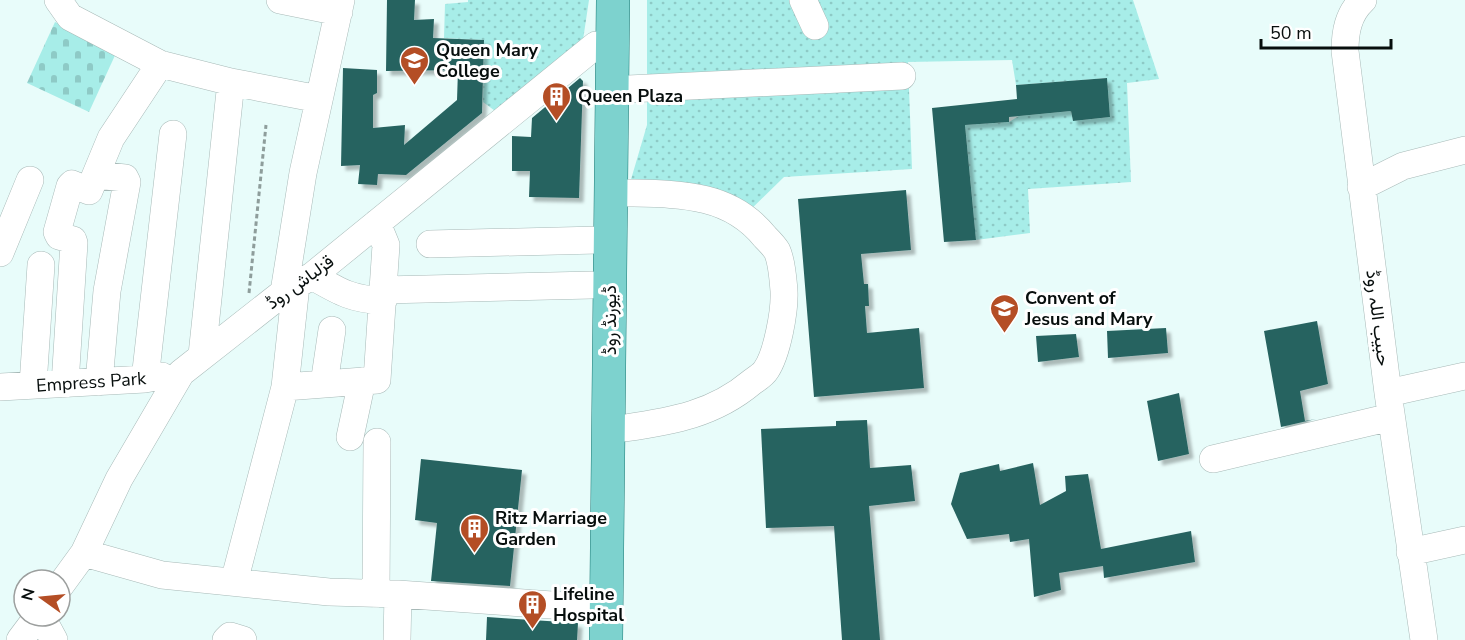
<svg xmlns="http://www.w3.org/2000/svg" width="1465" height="640" font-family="'Nunito Sans',Vazirmatn,sans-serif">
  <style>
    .grass { fill: url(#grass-dots) }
    .cemetery { fill: url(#cemetery-stones) }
    .building { fill: #286360; filter: url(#shadow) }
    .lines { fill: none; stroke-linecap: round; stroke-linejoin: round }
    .minor-casing { stroke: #a7b9b7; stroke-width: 28 }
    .major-casing { stroke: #1c7a76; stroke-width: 34 }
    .path { stroke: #8e9d9b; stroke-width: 3; stroke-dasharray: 4.5 3; stroke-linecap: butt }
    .minor { stroke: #fff; stroke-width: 27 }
    .major { stroke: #7dd2ce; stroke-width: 33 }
    .labels { text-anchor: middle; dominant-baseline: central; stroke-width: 6; stroke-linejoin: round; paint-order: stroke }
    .poi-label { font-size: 18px; font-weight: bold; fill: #070e0d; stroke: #fff; text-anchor: start }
    .street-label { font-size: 18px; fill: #070e0d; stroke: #fff }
  </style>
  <defs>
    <pattern id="grass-dots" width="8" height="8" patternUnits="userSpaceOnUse" patternTransform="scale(1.5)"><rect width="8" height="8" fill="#a7ede8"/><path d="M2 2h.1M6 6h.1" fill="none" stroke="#8ecac6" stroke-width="1.8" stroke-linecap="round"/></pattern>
    <pattern id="cemetery-stones" width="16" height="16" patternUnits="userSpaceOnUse" patternTransform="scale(1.5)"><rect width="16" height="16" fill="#a7ede8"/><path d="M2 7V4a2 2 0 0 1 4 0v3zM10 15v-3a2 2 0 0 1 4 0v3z" fill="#8ecac6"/></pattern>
    <filter id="shadow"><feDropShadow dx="4.5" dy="4.5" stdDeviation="1.5" flood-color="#0004"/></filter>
  </defs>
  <rect width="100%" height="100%" fill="#e8fcfa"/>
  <path class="grass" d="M 468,0 L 589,0 L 580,60 L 506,119 L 483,102 L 484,40 L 444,38 L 445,4 L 468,2 Z
    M 647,0 L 1133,0 L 1159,79 L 1127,83 L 1131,182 L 1028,189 L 1030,233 L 976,240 L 965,125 L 1009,122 L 1019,116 L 1071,111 L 1073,121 L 1110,117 L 1107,78 L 1016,85 L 1012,60 L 908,62 L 912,169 L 784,177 L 744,216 L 627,193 L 647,125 Z"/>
  <path class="cemetery" d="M 55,22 L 117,51 L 89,112 L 27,83 Z"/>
  <path class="building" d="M 387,0 L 415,0 L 414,20 L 434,19 L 433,38 L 484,40 L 482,113 L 406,175 L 378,174 L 377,185 L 358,184 L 360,165 L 341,166 L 343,68 L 377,70 L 377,93 L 373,95 L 373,128 L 405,125 L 404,145 L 457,100 L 458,70 L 386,71 Z
    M 580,78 L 583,81 L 579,198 L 529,197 L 530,171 L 512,171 L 512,136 L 531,137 L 532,118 Z
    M 1107,78 L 1110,117 L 1073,121 L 1071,111 L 1009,117 L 1009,122 L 965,125 L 976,240 L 944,242 L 932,108 L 1017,99 L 1016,85 Z
    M 906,190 L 911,250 L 861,254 L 864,284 L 868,284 L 869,306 L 865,306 L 867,333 L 919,328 L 924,388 L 814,397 L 798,199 Z
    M 1317,321 L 1328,384 L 1300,391 L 1305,421 L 1316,419 L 1281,427 L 1264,331 Z
    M 1166,328 L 1168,353 L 1108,358 L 1107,331 Z
    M 1076,334 L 1079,357 L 1038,362 L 1036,336 Z
    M 1179,393 L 1189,454 L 1158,461 L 1147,401 Z
    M 867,420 L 870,468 L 911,465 L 915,501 L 869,506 L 880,640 L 842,640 L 834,526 L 766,528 L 761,429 L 836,426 L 836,421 Z
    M 421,459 L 522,470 L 510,586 L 431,581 L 437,523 L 415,520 Z
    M 1033,463 L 1040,505 L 1066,491 L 1065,476 L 1088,474 L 1101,549 L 1191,531 L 1195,562 L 1104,578 L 1103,566 L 1059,573 L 1061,590 L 1034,597 L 1029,539 L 1010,542 L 1009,534 L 967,539 L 951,504 L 960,473 L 999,464 L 1000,471 Z
    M 487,617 L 578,623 L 577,640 L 486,640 Z"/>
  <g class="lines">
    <defs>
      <path id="minor" d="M 58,0 L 70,17 L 160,64 L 231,82 L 319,99
        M 280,0 L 339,12
        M 803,0 L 815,26
        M 1363,0 C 1348,14 1345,32 1345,51 L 1388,393 L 1424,640
        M 628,89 L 902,76
        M 96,175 L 125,178 L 127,182 L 107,291 L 99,382
        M 1361,187 L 1403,166 L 1465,150
        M 430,244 L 598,240
        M 0,253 L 30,180
        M 312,276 C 340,292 351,299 383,301
        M 384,290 L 592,285
        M 284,292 L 303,173 L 341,0
        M 202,355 L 231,82
        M 145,379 L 173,134
        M 65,384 L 74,243 L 73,240 L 59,236 L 57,232 L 70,186 L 72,184 L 89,191 L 111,138 L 160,64
        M 324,384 L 332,330
        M 33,385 L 41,265
        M 0,387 L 145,379 L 162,376
        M 285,387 L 377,380 L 386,245 L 377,223
        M 1388,393 L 1465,376
        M 625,428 C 673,421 714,414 752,382 C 756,379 763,375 766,370 C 777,354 785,311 784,291 C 783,279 782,262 777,251 C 774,246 769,241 765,237 C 730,193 679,194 627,193
        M 350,437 L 362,381
        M 1213,459 L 1391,417
        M 1410,552 L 1465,540
        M 84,553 L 162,575 L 329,592 L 398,594 L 607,609
        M 234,582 L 285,387 L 296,285
        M 60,586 L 84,553 L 119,479 L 181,373 L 284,292 L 312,276 L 596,45 L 612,45
        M 376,594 L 377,442
        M 41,616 L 54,640
        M 20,640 L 38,616
        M 226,640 L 230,636 L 243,640
        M 397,640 L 398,594"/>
      <path id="major" d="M 606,640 L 613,0"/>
    </defs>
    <use href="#minor" class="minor-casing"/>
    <use href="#major" class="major-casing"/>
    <path class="path" d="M 249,293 L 266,125"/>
    <use href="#minor" class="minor"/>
    <use href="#major" class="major"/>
  </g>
  <defs>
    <symbol id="university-pin" viewBox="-11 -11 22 30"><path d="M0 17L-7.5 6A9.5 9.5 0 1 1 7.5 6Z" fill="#b44e25" stroke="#fff"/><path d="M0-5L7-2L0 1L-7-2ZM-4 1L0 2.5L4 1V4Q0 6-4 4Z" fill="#fff"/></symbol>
    <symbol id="building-pin" viewBox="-11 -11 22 30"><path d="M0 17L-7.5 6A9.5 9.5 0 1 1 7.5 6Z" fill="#b44e25" stroke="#fff"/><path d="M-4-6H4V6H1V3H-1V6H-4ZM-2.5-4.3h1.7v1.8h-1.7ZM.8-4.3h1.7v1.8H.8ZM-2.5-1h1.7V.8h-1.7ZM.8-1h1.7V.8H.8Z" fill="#fff"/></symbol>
    <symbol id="school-pin" viewBox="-11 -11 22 30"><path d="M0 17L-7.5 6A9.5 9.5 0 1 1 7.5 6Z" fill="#b44e25" stroke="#fff"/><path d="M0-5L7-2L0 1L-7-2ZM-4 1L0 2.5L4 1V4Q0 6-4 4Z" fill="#fff"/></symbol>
  </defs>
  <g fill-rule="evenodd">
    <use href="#university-pin" x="398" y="44" width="33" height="45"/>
    <use href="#building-pin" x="540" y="80" width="33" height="45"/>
    <use href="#school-pin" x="988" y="292" width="33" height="45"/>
    <use href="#building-pin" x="458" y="512" width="33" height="45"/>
    <use href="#building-pin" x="516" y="588" width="33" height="45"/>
  </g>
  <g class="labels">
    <g class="poi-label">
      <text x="436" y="50">Queen Mary<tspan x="436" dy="21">College</tspan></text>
      <text x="578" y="96">Queen Plaza</text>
      <text x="1025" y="298">Convent of<tspan x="1025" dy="21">Jesus and Mary</tspan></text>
      <text x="495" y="518">Ritz Marriage<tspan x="495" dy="21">Garden</tspan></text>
      <text x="553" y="594">Lifeline<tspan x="553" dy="21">Hospital</tspan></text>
    </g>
    <g class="street-label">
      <text transform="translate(300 282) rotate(-36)">قزلباش روڈ</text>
      <text transform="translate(1378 318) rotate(83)">حبیب اللہ روڈ</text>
      <text transform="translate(610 320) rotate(-90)">ڈیورنڈ روڈ</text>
      <text transform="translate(91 382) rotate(-4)">Empress Park</text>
    </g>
  </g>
  <g transform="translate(42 598) rotate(285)"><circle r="28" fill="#ffffff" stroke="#9c9f9e" stroke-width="1.5"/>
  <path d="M0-4.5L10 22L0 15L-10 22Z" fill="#b44e25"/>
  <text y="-9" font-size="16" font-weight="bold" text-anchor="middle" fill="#070e0d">N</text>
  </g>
  <path d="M1261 39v9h130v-9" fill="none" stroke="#070e0d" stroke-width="3"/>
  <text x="1270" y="39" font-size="18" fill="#070e0d" stroke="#ffffff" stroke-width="4.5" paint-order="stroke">50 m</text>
</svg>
